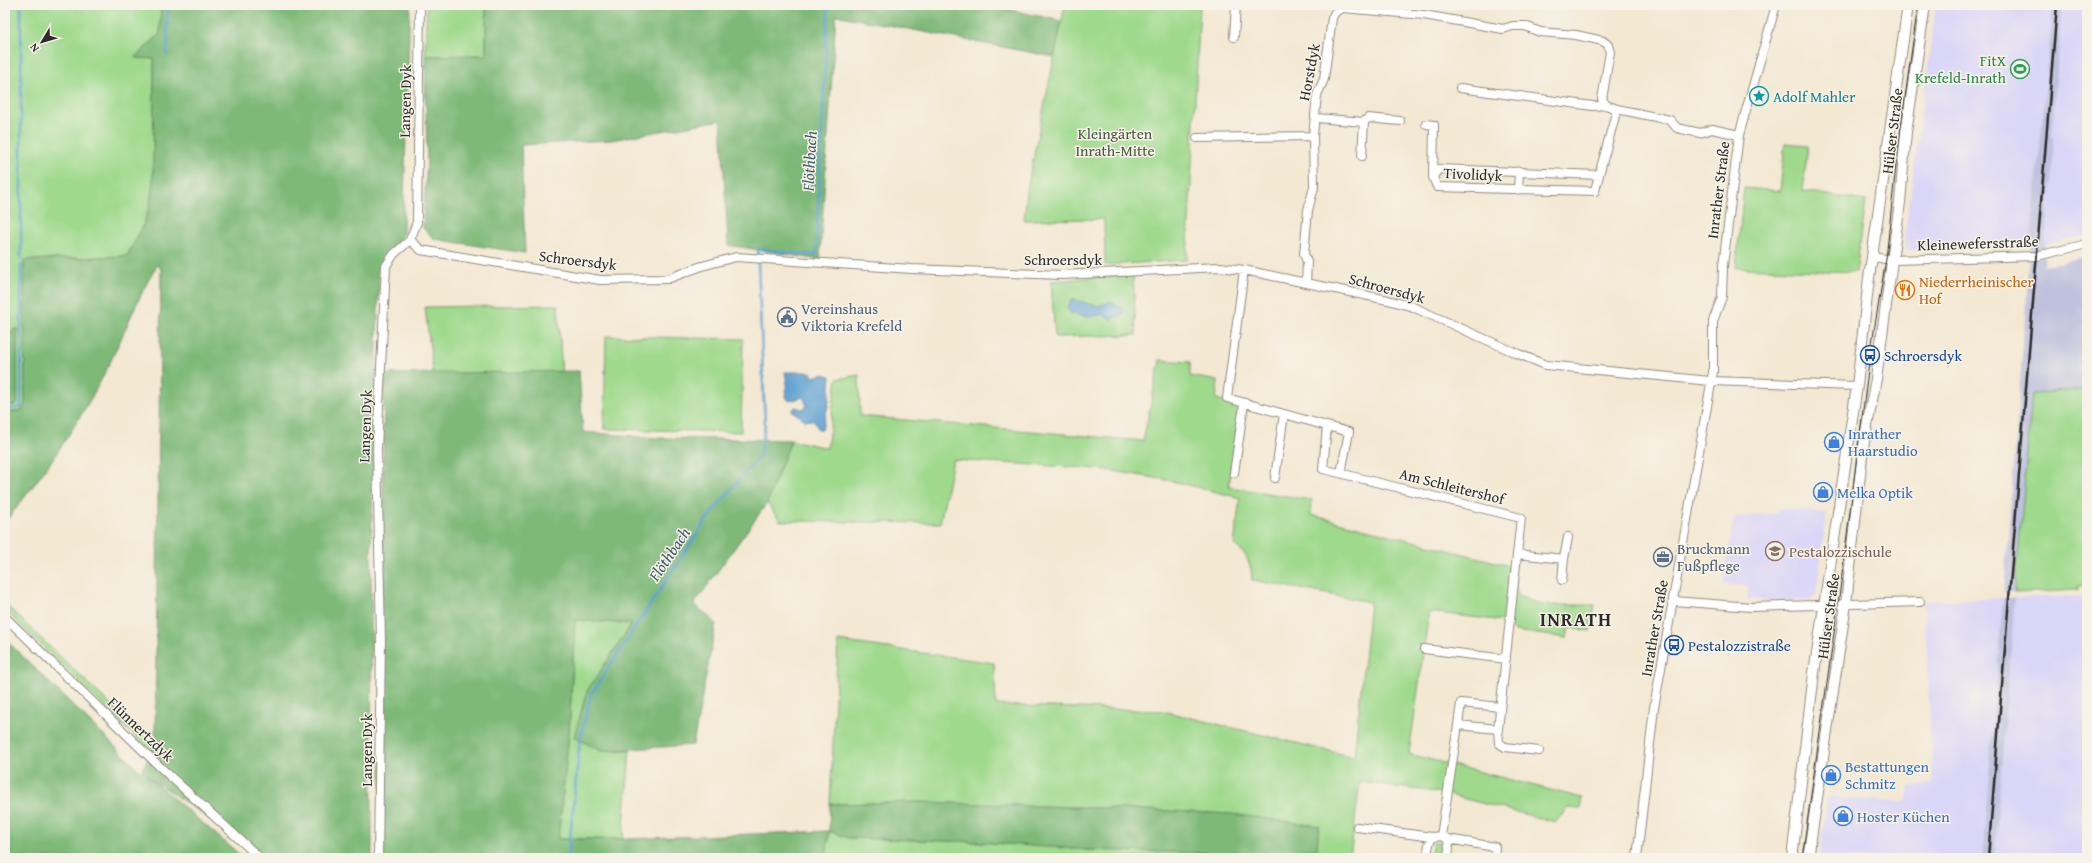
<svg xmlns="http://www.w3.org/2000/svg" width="2092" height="863" font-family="'Gentium Book Plus',serif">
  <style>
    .built { fill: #dad6f7 }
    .industrial { fill: #c0c2dd }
    .green { fill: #9ed98c; stroke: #64825c }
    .forest { fill: #7eb978; stroke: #547252 }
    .water { fill: #5da1d2; stroke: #44667e }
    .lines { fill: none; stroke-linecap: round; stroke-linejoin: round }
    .stream { stroke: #5da1d2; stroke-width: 2.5 }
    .minor-casing { stroke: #8f8a7e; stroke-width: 10 }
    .tertiary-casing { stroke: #8f8a7e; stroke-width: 12 }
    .minor { stroke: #fff; stroke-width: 8 }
    .tertiary { stroke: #fff; stroke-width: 10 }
    .tram { stroke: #2b2b2b; stroke-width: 1 }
    .rail { stroke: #2b2b2b; stroke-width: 2.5 }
    .labels { text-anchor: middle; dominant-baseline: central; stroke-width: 3; stroke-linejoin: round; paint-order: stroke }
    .leisure-label { font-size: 15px; fill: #27864d; stroke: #f7f3e8; text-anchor: end }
    .street-label { font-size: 15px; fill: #2b2b2b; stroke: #f7f3e8 }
    .culture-label { font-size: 15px; fill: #0d838f; stroke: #f7f3e8; text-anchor: start }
    .park-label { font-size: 15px; fill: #485643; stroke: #f7f3e8 }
    .food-label { font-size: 15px; fill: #c56008; stroke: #f7f3e8; text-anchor: start }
    .service-label { font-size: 15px; fill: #4e5e75; stroke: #f7f3e8; text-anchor: start }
    .transit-label { font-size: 15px; fill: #164399; stroke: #f7f3e8; text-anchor: start }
    .shop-label { font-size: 15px; fill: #366cbe; stroke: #f7f3e8; text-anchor: start }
    .education-label { font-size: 15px; fill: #785e54; stroke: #f7f3e8; text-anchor: start }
    .water-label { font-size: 16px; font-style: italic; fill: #3f5a6e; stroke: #f7f3e8 }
    .district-label { font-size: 19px; font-weight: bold; letter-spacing: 1px; fill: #2b2b2b; stroke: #f7f3e8 }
  </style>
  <rect width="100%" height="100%" fill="#f7f3e8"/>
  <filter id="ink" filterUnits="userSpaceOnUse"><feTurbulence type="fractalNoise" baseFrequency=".025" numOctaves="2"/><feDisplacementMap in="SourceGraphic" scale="8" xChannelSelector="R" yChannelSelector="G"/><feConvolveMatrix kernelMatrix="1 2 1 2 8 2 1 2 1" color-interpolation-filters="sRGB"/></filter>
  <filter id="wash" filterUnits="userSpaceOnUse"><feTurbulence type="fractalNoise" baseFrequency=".012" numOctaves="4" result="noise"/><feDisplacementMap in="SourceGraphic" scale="16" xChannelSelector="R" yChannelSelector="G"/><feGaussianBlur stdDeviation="0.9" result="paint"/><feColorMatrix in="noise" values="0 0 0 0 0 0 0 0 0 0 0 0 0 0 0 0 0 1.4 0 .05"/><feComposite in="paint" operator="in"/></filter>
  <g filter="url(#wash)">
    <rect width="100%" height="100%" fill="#f3e8d2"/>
    <path class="built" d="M 1936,5 L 2053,5 L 2031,240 L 2004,241 L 1998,248 L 1910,250 L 1905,248 L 1904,242 Z
      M 2062,5 L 2087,5 L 2087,235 L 2045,245 L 2049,191 L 2052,182 L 2052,138 Z
      M 1779,508 L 1827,513 L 1816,596 L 1810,601 L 1747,599 L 1749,587 L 1723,584 L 1734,517 L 1778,513 Z
      M 2087,596 L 2087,858 L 1994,858 L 2015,598 Z
      M 2003,598 L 1982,858 L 1819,858 L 1828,796 L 1880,801 L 1907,801 L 1909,785 L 1933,784 L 1924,601 Z"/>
    <path class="industrial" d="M 2053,5 L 2062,5 L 2052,137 L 2054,138 L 2052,182 L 2049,191 L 2044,266 L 2087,256 L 2087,389 L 2032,394 L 2015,593 L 2004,592 L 2031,240 Z
      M 2003,598 L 2015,598 L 1994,858 L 1982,858 Z"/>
    <path class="green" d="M 5,5 L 161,5 L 160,34 L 135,57 L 154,59 L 153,182 L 150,205 L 143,228 L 127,256 L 24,260 L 25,404 L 22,410 L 5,414 L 5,407 L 17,404 L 17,328 L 5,335 Z
      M 427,5 L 486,5 L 486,55 L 425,56 Z
      M 1065,5 L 1200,5 L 1187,260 L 1105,265 L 1104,219 L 1024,220 L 1028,184 Z
      M 1785,143 L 1808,145 L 1803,191 L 1866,201 L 1856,272 L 1736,268 L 1744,188 L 1780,191 Z
      M 1133,274 L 1136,335 L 1055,337 L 1051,281 Z
      M 558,305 L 562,379 L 434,382 L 425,307 Z
      M 606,336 L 743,339 L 741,432 L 604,429 Z
      M 1160,360 L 1190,362 L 1190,376 L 1218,381 L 1216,399 L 1240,405 L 1229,487 L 1312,500 L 1311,515 L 1511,566 L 1518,596 L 1542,605 L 1595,605 L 1590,631 L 1569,628 L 1567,638 L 1515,631 L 1504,621 L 1429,612 L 1409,754 L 1582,798 L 1580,809 L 1569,808 L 1555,822 L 1442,793 L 1360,782 L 1350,858 L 1316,858 L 1319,826 L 1132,809 L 919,802 L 830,804 L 838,641 L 994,663 L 996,705 L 1163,711 L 1354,757 L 1370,602 L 1252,580 C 1252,566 1247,552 1234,545 L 1240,498 L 1173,481 L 1101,469 L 953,460 L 940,523 L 780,521 L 767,503 L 791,440 L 827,448 L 837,379 L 859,375 L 860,416 L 1143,441 Z
      M 2087,389 L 2087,585 L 2078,586 L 2078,590 L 2015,593 L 2032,394 Z
      M 5,604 L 157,749 L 151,752 L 5,610 Z
      M 575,620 L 632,624 L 587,691 L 601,751 L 630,750 L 623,839 L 558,839 L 569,734 Z
      M 829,831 L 848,838 L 980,842 L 1088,850 L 1208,853 L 1271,858 L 826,858 Z
      M 1433,843 L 1444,843 L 1447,845 L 1446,858 L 1430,858 Z"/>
    <path class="forest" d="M 161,5 L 410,5 L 403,235 L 379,273 L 371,550 L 372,858 L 266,858 L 146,775 L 244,858 L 5,858 L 5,639 L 141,772 L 151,752 L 157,749 L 157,735 L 155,735 L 161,270 L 158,264 C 135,300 121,344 100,382 C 73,432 41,478 5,522 L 5,414 L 22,410 L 25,404 L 24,260 L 127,256 L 142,228 L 150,205 L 153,182 L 154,59 L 135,58 L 160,34 Z
      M 486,5 L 988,5 L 1062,21 L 1054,57 L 836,15 L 820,253 L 821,260 L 728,245 L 721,120 L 611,140 L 521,145 L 525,253 L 434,239 L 423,228 L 427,159 L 425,56 L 486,55 Z
      M 17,328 L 17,404 L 5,407 L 5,335 Z
      M 579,371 L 583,432 L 655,438 L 791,440 L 767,503 L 694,604 L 716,623 L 693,745 L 601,751 L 574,737 L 587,691 L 632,624 L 575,620 L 569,734 L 558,839 L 623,839 L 829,831 L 830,804 L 919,802 L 1132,809 L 1232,814 L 1319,826 L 1316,858 L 1271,858 L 1208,853 L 1088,850 L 980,842 L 848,838 L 829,831 L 826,858 L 380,858 L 384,374 Z"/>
    <path class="water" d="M 1072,299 L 1097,306 L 1110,302 L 1123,308 L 1124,314 L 1111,319 L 1101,314 C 1090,319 1080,316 1069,312 L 1067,307 Z
      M 785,372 L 811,372 L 813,377 L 822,374 L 831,376 L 829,402 L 822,430 L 819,430 L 814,421 L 805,420 L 792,411 L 795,407 L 803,409 L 807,406 L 803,397 L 790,401 L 785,397 L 787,384 Z"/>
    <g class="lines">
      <path class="stream" d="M 167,55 L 168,5
        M 758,255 L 758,249 L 816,255 L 828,5
        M 21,259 L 21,5
        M 5,410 L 21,407 L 21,265
        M 568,858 L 580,739 L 591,694 L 709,516 L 760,455 L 765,425 L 758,262"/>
    </g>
  </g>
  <g filter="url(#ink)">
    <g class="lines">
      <defs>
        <path id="minor" d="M 1234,37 L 1236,5
          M 1460,88 L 1593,106 L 1606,105
          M 1316,118 L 1364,122 L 1362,156
          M 1364,122 L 1368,118 L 1400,121
          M 1426,124 L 1434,125 L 1433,176
          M 1197,138 L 1313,136
          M 1599,175 L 1595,191 L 1437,187 L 1433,177 L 1438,169 L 1599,175 L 1617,109
          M 1518,190 L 1519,171
          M 410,240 L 421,250 L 600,280 L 667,279 L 702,266 L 736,257 L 912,269 L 1062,275 L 1219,267 L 1244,270 L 1388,300 L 1413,307 L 1516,353 L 1546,365 L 1710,381 L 1857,386
          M 1872,257 L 1893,260 L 2037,256 L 2087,244
          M 1244,270 L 1227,398 L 1327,426
          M 1306,283 L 1307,262 L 1304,254 L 1308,210 L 1314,187 L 1313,136 L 1317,95 L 1324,79 L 1332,18 L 1335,12 L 1343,8 L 1424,15 L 1503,29 L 1513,26 L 1525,26 L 1540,32 L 1576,35 L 1603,41 L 1608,45 L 1610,52 L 1602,99 L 1606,105 L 1617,109 L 1670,120 L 1677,128 L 1700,133 L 1712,129 L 1739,135
          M 1234,473 L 1244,404
          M 1341,473 L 1349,432 L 1327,426 L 1323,469 L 1521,518 L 1498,729
          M 1275,478 L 1284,414
          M 1517,554 L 1564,559 L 1562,580
          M 1564,559 L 1568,537
          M 1674,601 L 1751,607 L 1920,602
          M 5,617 L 159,766 L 260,858
          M 1424,649 L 1506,659
          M 1458,725 L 1461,703 L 1500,707
          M 1357,827 L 1432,837
          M 1441,836 L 1458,725 L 1498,729 L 1499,743 L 1505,747 L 1539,751
          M 1448,839 L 1495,847 L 1494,858
          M 378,858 L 381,640 L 377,448 L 386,266 L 394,254 L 410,240 L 417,222 L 420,5
          M 1427,858 L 1429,844 L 1432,837 L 1441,836 L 1448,839 L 1449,848 L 1448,858
          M 1637,858 L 1654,708 L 1713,372 L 1713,321 L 1722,297 L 1723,266 L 1739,135 L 1776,5"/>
        <path id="tertiary" d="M 1792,858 L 1814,673 L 1857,386 L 1869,278 L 1908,5
          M 1808,858 L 1846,604 L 1863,447 L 1876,379 L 1900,202 L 1906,132 L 1925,5"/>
      </defs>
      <use href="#minor" class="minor-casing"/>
      <use href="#tertiary" class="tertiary-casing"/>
      <use href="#minor" class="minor"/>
      <use href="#tertiary" class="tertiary"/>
      <path class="tram" d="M 1802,858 L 1838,605 L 1870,355 L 1886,259 L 1897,155 L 1918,5"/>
      <path class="rail" d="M 1988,858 L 2057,5"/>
    </g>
  </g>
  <defs>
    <symbol id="stadium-ring" viewBox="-11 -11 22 22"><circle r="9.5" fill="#f7f3e8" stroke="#2e9e5b" stroke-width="1.5"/><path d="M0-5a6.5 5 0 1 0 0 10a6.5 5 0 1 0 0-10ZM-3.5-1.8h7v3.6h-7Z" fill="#2e9e5b"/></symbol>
    <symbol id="sight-ring" viewBox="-11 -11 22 22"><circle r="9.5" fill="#f7f3e8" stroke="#0f9aa8" stroke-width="1.5"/><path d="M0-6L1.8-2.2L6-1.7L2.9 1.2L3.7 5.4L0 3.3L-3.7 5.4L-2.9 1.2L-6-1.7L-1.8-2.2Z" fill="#0f9aa8"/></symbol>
    <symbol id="restaurant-ring" viewBox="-11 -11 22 22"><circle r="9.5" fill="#f7f3e8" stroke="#e8710a" stroke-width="1.5"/><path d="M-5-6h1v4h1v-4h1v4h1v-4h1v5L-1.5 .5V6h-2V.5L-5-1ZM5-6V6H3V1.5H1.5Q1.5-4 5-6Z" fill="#e8710a"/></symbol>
    <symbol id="civic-ring" viewBox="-11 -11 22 22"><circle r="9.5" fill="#f7f3e8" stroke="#5c6f8a" stroke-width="1.5"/><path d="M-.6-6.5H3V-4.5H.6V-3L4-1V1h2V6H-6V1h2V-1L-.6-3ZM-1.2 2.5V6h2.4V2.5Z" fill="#5c6f8a"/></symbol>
    <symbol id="bus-ring" viewBox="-11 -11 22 22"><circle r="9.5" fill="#f7f3e8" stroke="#1a4fb4" stroke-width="1.5"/><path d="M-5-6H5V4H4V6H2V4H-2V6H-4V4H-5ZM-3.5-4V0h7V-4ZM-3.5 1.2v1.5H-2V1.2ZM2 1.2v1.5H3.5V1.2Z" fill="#1a4fb4"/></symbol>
    <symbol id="shop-ring" viewBox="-11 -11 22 22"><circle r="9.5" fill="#f7f3e8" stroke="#3f7fe0" stroke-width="1.5"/><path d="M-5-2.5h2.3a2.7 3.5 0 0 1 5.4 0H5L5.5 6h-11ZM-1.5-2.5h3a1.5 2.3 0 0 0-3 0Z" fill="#3f7fe0"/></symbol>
    <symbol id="school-ring" viewBox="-11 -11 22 22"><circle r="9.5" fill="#f7f3e8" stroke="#8d6e63" stroke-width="1.5"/><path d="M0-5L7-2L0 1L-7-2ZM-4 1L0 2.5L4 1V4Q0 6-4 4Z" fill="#8d6e63"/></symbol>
    <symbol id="office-ring" viewBox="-11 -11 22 22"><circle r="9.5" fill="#f7f3e8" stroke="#5c6f8a" stroke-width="1.5"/><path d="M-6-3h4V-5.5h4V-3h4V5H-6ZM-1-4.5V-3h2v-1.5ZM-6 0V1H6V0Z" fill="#5c6f8a"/></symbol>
  </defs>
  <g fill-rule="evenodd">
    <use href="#stadium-ring" x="2009" y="58" width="22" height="22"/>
    <use href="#sight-ring" x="1748" y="85" width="22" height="22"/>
    <use href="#restaurant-ring" x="1894" y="279" width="22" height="22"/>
    <use href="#civic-ring" x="776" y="306" width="22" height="22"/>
    <use href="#bus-ring" x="1859" y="344" width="22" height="22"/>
    <use href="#shop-ring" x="1823" y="431" width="22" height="22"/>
    <use href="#shop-ring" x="1812" y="481" width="22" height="22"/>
    <use href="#school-ring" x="1764" y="540" width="22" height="22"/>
    <use href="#office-ring" x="1652" y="546" width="22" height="22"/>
    <use href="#bus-ring" x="1663" y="634" width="22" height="22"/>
    <use href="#shop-ring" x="1820" y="764" width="22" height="22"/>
    <use href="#shop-ring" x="1832" y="805" width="22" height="22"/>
  </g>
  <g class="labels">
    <g class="leisure-label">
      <text x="2006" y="60">FitX<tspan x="2006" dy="17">Krefeld-Inrath</tspan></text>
    </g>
    <g class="street-label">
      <text transform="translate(1309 72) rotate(-79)">Horstdyk</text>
      <text transform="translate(405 101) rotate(-89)">Langen Dyk</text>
      <text transform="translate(1892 131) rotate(-83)">Hülser Straße</text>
      <text transform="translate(1473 174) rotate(3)">Tivolidyk</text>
      <text transform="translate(1718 190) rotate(-83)">Inrather Straße</text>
      <text transform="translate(1978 243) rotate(-2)">Kleinewefersstraße</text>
      <text x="1063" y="259">Schroersdyk</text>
      <text transform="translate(578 260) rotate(7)">Schroersdyk</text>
      <text transform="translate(1387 288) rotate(15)">Schroersdyk</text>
      <text transform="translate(365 426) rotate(-88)">Langen Dyk</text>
      <text transform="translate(1452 486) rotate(14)">Am Schleitershof</text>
      <text transform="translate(1828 616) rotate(-82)">Hülser Straße</text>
      <text transform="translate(1654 628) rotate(-80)">Inrather Straße</text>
      <text transform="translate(141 729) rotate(44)">Flünnertzdyk</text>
      <text transform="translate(366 750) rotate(-90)">Langen Dyk</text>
    </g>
    <g class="culture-label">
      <text x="1773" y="96">Adolf Mahler</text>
    </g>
    <g class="park-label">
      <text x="1115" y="133">Kleingärten<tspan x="1115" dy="17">Inrath-Mitte</tspan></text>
    </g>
    <g class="food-label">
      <text x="1919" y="281">Niederrheinischer<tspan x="1919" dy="17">Hof</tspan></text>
    </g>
    <g class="service-label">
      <text x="801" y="308">Vereinshaus<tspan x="801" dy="17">Viktoria Krefeld</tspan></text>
      <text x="1677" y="548">Bruckmann<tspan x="1677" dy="17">Fußpflege</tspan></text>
    </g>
    <g class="transit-label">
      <text x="1884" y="355">Schroersdyk</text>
      <text x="1688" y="645">Pestalozzistraße</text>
    </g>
    <g class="shop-label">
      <text x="1848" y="433">Inrather<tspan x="1848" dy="17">Haarstudio</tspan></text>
      <text x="1837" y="492">Melka Optik</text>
      <text x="1845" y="766">Bestattungen<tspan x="1845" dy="17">Schmitz</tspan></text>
      <text x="1857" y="816">Hoster Küchen</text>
    </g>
    <g class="education-label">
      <text x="1789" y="551">Pestalozzischule</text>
    </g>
    <g class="water-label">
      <text transform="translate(809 161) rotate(-87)">Flöthbach</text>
      <text transform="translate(669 554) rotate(-56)">Flöthbach</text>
    </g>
    <g class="district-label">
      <text x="1576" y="619">INRATH</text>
    </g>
  </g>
  <rect width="2092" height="863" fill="none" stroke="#f7f3e8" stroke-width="20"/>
  <g transform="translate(42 42) rotate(232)" stroke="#f7f3e8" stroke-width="3" paint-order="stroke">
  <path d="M0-3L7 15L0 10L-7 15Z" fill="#2b2b2b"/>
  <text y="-6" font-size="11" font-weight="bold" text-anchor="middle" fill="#2b2b2b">N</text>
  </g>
</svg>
